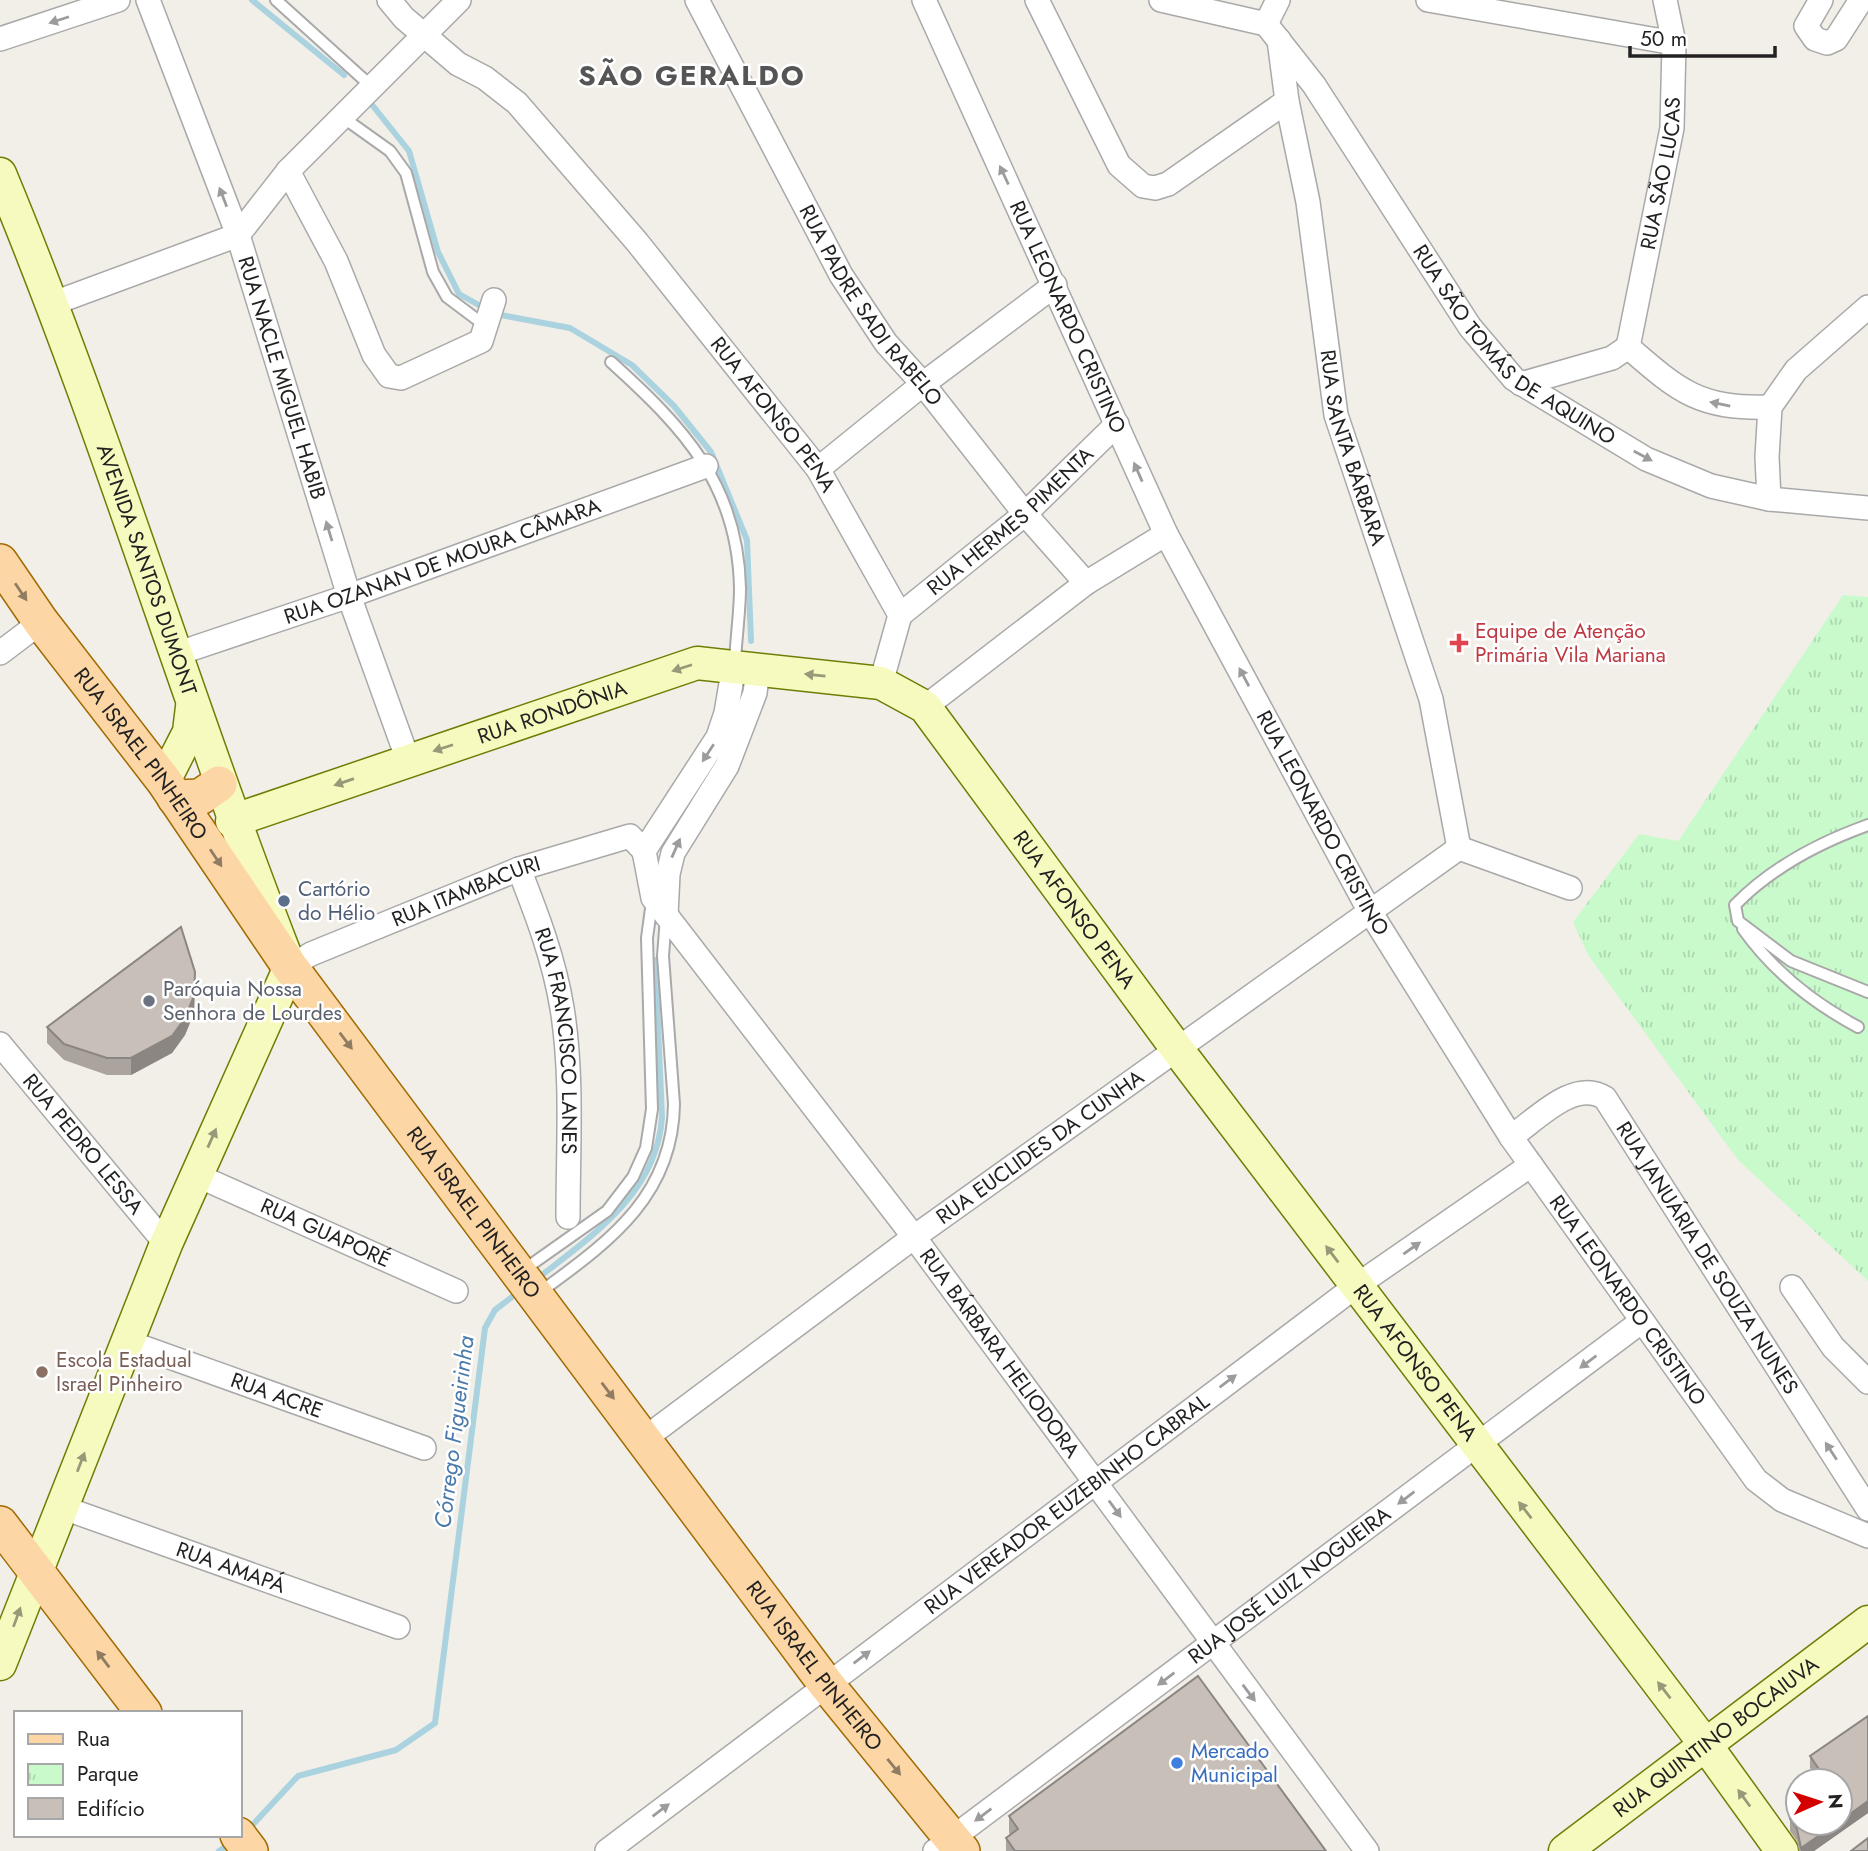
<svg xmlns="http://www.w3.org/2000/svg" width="1868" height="1851" font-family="Jost,sans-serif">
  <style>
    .park { fill: url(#park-tufts) }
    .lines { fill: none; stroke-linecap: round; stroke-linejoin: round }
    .stream { stroke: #aad3df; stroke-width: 6 }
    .lane-casing { stroke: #a9a9a9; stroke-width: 14 }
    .street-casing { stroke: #a9a9a9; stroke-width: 26 }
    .secondary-casing { stroke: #707d05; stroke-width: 35 }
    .primary-casing { stroke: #a06b00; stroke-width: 38 }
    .lane { stroke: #fff; stroke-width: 10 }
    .street { stroke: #fff; stroke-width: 23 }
    .secondary { stroke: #f7fabf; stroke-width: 32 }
    .primary { stroke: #fcd6a4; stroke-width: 35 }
    .wall { fill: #aba49e }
    .shaded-wall { fill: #8b8681 }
    .building { fill: #c7bfb8; stroke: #8b8681; stroke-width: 2 }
    .oneway { fill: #9c9c9c }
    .oneway2 { fill: #8f7c63 }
    .oneway3 { fill: #979978 }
    .health-dot { fill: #e0444e; stroke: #fff; stroke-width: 2.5 }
    .service-dot { fill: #5c6f8a; stroke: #fff; stroke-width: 2.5 }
    .worship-dot { fill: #6b7280; stroke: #fff; stroke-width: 2.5 }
    .education-dot { fill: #8d6e63; stroke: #fff; stroke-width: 2.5 }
    .shop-dot { fill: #3f7fe0; stroke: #fff; stroke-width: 2.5 }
    .labels { text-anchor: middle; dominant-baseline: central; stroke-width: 5; stroke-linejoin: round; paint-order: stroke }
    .street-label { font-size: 21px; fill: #222; stroke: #fff }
    .health-label { font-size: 21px; fill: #be3a42; stroke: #fff; text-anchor: start }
    .service-label { font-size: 21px; fill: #4e5e75; stroke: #fff; text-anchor: start }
    .worship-label { font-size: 21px; fill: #5b616d; stroke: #fff; text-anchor: start }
    .education-label { font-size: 21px; fill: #785e54; stroke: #fff; text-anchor: start }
    .shop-label { font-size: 21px; fill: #366cbe; stroke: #fff; text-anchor: start }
    .water-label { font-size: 23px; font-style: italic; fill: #4a7aab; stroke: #fff }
    .district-label { font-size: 28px; font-weight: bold; letter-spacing: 2px; fill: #555; stroke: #fff }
  </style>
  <defs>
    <pattern id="park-tufts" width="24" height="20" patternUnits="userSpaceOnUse" patternTransform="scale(1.75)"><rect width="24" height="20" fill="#c8facc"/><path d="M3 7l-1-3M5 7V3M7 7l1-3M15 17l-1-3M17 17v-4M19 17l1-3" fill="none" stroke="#acd6af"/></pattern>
  </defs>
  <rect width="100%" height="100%" fill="#f2efe9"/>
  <path class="park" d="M 1843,595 L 1868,597 L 1868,1281 L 1738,1160 L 1588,955 L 1573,922 L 1639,834 L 1678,841 Z"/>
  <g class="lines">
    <path class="stream" d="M 252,0 L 344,75
      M 373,106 L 409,151 L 438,252 L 459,294 L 486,309
      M 495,314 L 570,328 L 632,365 L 674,406 L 711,452 L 747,540 L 751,641
      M 538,1278 C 593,1235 657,1193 662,1117 L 655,960
      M 247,1831 L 298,1776 L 396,1750 L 435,1723 L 485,1328 L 495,1310 L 521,1290
      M 219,1851 L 230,1844"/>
    <defs>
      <path id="lane" d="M 276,0 L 371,86
        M 341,116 L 390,151 L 406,173 L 433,272 L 447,297 L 487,327
        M 611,362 C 684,428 738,485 740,588 C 740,612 736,638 735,663
        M 1868,825 C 1818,843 1772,867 1735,905 L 1738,921 L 1791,961 L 1868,992
        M 1743,929 C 1773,971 1813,1003 1858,1027
        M 532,1264 L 607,1211 L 633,1177 L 646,1148 L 652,1109 L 647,938 L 652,901
        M 547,1287 C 613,1239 673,1193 674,1104 L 663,956 L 666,917"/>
      <g id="street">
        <path id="s1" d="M 148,0 L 238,235 L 349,596 L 408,760"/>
        <path id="s2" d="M 389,0 L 404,18 L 458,64 L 485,78 L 517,103 L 637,242 L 818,469 L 900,615 L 881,683"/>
        <path id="s3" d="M 697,0 L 841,275 L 886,343 L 923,384 L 1025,514 L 1086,583"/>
        <path id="s4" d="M 924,0 L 1166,534 L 1369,910 L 1511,1137 L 1756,1480 L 1782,1500 L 1868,1536"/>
        <path d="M 1037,0 L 1119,165 L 1143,186 L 1155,188 L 1168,184 L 1287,101"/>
        <path d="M 1161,0 L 1266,24"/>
        <path d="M 1428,0 L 1674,43"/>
        <path d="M 1821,0 L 1806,26 L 1815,39 L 1827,43 L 1836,39 L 1861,0"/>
        <path id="s5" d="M 1266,24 L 1314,85 L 1470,327 L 1514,379 L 1646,459 L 1711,486 L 1769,499 L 1868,508"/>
        <path d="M 1266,24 L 1278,0"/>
        <path d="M 0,39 L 118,0"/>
        <path id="s6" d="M 1279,40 L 1287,101 L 1308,202 L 1336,415 L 1431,699 L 1459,848"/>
        <path d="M 288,171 L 336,261 L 374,355 L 389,376 L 401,378 L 481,341 L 494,300"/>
        <path d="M 54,303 L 238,235 L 288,171 L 459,0"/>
        <path id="s7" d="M 1628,347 L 1672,128 L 1674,43 L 1665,0"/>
        <path d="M 1521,384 L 1612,358 L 1628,347 C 1679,391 1698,409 1770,407 L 1767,457 L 1769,499"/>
        <path d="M 1770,407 L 1796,370 L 1868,307"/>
        <path d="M 818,469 L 923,384 L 1055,285"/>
        <path id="s8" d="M 900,615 L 1025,514 L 1117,424"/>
        <path d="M 0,653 L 41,622"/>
        <path id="s9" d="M 176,654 L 349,596 L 706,466"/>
        <path d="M 925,707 L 1086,583 L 1166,534"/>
        <path d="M 1459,848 L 1570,888"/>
        <path id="s10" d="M 644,851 L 653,898 L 914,1237 L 1367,1851"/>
        <path d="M 644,851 L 718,737 L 726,713 L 734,666"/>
        <path id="s11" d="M 519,869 C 537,915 554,959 562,1008 C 573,1075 568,1148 568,1217"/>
        <path d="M 666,915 L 668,874 L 673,853 L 727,766 L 755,693 L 758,669"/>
        <path id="s12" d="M 290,967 L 311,954 L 519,869 L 630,836 L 644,851"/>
        <path id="s13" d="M 0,1044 L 166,1244"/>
        <path id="s14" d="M 1511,1137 C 1536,1120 1574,1078 1605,1098 L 1868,1509"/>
        <path id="s15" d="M 196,1175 L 456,1291"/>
        <path d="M 1792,1287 L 1833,1347 L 1868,1382"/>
        <path id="s16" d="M 128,1342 L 424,1448"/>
        <path id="s17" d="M 644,1439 L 914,1237 L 1459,848"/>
        <path id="s18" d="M 64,1508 L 398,1627"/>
        <path id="s19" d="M 607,1851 L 1356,1286 L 1531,1165"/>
        <path id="s20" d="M 935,1851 L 1642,1321"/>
      </g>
      <g id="secondary">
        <path id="s21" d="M 0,174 C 108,434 187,705 290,967 L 166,1244 L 0,1664"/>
        <path d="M 164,781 L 189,732 L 192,707"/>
        <path id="s22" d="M 232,821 L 697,663 L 881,683 L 925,707 L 1177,1049 L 1705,1744 L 1782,1851"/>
        <path id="s23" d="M 1565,1851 L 1868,1622"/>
      </g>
      <g id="primary">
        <path id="s24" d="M 0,562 L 41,622 L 164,781 L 290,967 L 826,1684 L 962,1851"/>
        <path d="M 175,798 L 200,797 L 219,784"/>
        <path d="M 0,1524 L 144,1713"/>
        <path d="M 238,1835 L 250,1851"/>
      </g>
    </defs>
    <use href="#lane" class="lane-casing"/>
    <use href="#street" class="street-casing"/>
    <use href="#secondary" class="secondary-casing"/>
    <use href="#primary" class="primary-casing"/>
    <use href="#lane" class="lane"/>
    <use href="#street" class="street"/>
    <use href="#secondary" class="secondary"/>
    <use href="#primary" class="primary"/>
  </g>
  <path class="wall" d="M 195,989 L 194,1013 L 185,1035 L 172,1053 L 131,1075 L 107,1075 L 64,1060 L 47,1043 L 47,1027 Z
    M 1868,1716 L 1868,1813 L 1814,1851 L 1799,1851 L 1797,1841 L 1790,1831 L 1790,1819 L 1798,1823 L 1840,1781 L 1819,1781 L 1810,1768 L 1810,1756 Z
    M 1009,1816 L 1326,1851 L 1006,1851 L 1006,1838 L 1010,1834 L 1009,1833 Z"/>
  <path class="shaded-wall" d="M 195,972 L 194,1013 L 185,1035 L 172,1053 L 131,1075 L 131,1058 Z
    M 1868,1801 L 1868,1813 L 1814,1851 L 1801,1851 L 1801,1848 L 1837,1823 L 1840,1823 L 1840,1821 Z"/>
  <path class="building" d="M 181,927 L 195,972 L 194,996 L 185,1018 L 172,1036 L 131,1058 L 107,1058 L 64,1044 L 47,1027 Z
    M 1198,1676 L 1326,1851 L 1015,1851 L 1006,1838 L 1018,1829 L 1009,1816 Z
    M 1868,1716 L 1868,1801 L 1840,1821 L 1840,1781 L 1827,1781 L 1810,1756 Z
    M 1798,1813 L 1798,1823 L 1837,1823 L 1801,1848 L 1797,1829 L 1790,1819 Z
    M 1868,1838 L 1868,1851 L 1851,1851 Z"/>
  <defs><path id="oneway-solid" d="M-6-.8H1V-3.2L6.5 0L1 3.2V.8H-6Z" transform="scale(1.75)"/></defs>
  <g class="oneway">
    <use href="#oneway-solid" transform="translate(59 20) rotate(162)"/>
    <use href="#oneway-solid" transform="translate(1004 175) rotate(-115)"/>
    <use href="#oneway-solid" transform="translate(223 197) rotate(-111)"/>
    <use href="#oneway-solid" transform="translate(1720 404) rotate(-168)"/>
    <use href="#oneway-solid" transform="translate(1643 456) rotate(28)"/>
    <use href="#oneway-solid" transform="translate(1138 472) rotate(-114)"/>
    <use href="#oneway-solid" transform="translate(329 531) rotate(-107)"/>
    <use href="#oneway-solid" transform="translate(1244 677) rotate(-118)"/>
    <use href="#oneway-solid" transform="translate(708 753) rotate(123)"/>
    <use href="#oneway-solid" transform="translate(676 848) rotate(-66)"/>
    <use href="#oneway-solid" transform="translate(1412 1248) rotate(-35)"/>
    <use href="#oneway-solid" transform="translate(1588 1362) rotate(143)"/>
    <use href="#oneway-solid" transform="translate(1228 1381) rotate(-37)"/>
    <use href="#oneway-solid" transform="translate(1831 1451) rotate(-123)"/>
    <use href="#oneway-solid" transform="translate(1406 1498) rotate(143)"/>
    <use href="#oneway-solid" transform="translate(1115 1509) rotate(54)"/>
    <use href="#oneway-solid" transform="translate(862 1657) rotate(-37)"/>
    <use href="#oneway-solid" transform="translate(1166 1679) rotate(143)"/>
    <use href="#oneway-solid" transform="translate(1249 1693) rotate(53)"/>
    <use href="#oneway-solid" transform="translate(661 1810) rotate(-37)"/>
    <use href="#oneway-solid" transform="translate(983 1815) rotate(143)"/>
  </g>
  <g class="oneway2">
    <use href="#oneway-solid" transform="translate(21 592) rotate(56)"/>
    <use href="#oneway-solid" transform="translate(216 858) rotate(56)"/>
    <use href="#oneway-solid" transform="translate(346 1041) rotate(53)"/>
    <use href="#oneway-solid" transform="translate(608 1391) rotate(53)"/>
    <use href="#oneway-solid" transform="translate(103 1659) rotate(-127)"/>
    <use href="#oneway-solid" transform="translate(894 1767) rotate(51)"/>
  </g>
  <g class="oneway3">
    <use href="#oneway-solid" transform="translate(682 668) rotate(162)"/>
    <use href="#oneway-solid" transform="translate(815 675) rotate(-174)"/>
    <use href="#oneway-solid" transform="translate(443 748) rotate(162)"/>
    <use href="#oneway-solid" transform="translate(344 782) rotate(161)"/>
    <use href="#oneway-solid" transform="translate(212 1138) rotate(-66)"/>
    <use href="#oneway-solid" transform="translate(1332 1254) rotate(-127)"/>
    <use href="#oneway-solid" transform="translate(81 1462) rotate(-69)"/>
    <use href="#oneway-solid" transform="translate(1525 1510) rotate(-128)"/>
    <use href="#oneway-solid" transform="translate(17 1617) rotate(-70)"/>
    <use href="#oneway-solid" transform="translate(1664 1690) rotate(-128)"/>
    <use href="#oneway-solid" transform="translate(1744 1798) rotate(-126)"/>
  </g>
  <path class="health-dot" d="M1455.5 632.5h7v7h7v7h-7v7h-7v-7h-7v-7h7z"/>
  <circle class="service-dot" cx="284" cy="901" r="7"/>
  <circle class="worship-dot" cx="149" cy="1001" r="7"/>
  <circle class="education-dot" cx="42" cy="1372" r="7"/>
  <circle class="shop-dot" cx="1177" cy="1763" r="7"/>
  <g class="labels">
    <g class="street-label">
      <text stroke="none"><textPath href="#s7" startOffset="177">RUA SÃO LUCAS</textPath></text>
      <text stroke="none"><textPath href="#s3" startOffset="352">RUA PADRE SADI RABELO</textPath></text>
      <text stroke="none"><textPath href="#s4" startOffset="348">RUA LEONARDO CRISTINO</textPath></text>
      <text stroke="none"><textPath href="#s5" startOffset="410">RUA SÃO TOMÁS DE AQUINO</textPath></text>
      <text stroke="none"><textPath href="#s1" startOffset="401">RUA NACLE MIGUEL HABIB</textPath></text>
      <text stroke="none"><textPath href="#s2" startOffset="569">RUA AFONSO PENA</textPath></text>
      <text stroke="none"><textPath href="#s6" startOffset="415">RUA SANTA BÁRBARA</textPath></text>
      <text stroke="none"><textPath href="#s8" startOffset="145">RUA HERMES PIMENTA</textPath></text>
      <text stroke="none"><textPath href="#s9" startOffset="282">RUA OZANAN DE MOURA CÂMARA</textPath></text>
      <text stroke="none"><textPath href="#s21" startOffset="422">AVENIDA SANTOS DUMONT</textPath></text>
      <text stroke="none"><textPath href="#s22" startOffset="338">RUA RONDÔNIA</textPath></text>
      <text stroke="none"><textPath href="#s24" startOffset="238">RUA ISRAEL PINHEIRO</textPath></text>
      <text stroke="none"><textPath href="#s4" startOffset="915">RUA LEONARDO CRISTINO</textPath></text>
      <text stroke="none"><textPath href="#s12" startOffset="192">RUA ITAMBACURI</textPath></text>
      <text stroke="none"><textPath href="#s22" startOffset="978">RUA AFONSO PENA</textPath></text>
      <text stroke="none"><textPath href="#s11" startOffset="178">RUA FRANCISCO LANES</textPath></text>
      <text stroke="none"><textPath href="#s13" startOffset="130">RUA PEDRO LESSA</textPath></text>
      <text stroke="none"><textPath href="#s17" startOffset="492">RUA EUCLIDES DA CUNHA</textPath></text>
      <text stroke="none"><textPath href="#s24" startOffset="805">RUA ISRAEL PINHEIRO</textPath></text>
      <text stroke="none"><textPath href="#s15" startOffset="142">RUA GUAPORÉ</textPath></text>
      <text stroke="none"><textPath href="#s14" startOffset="298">RUA JANUÁRIA DE SOUZA NUNES</textPath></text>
      <text stroke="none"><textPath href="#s4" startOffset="1482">RUA LEONARDO CRISTINO</textPath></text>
      <text stroke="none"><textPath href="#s10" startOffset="620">RUA BÁRBARA HELIODORA</textPath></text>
      <text stroke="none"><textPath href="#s22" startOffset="1545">RUA AFONSO PENA</textPath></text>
      <text stroke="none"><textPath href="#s16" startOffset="158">RUA ACRE</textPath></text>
      <text stroke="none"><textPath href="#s19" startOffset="576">RUA VEREADOR EUZEBINHO CABRAL</textPath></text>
      <text stroke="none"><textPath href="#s18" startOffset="177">RUA AMAPÁ</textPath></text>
      <text stroke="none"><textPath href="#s20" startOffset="443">RUA JOSÉ LUIZ NOGUEIRA</textPath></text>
      <text stroke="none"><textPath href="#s24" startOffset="1372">RUA ISRAEL PINHEIRO</textPath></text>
      <text stroke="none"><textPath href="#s23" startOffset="189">RUA QUINTINO BOCAIUVA</textPath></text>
    </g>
    <g class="health-label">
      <text x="1475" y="631">Equipe de Atenção<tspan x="1475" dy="24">Primária Vila Mariana</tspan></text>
    </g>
    <g class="service-label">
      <text x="298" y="889">Cartório<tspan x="298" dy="24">do Hélio</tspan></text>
    </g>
    <g class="worship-label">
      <text x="163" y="989">Paróquia Nossa<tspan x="163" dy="24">Senhora de Lourdes</tspan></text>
    </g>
    <g class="education-label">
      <text x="56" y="1360">Escola Estadual<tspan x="56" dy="24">Israel Pinheiro</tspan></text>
    </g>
    <g class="shop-label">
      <text x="1191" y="1751">Mercado<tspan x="1191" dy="24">Municipal</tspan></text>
    </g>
    <g class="water-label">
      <text transform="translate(454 1432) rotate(-83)">Córrego Figueirinha</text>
    </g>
    <g class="district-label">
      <text x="692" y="75">SÃO GERALDO</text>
    </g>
  </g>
  <rect x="14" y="1711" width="228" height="126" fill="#ffffff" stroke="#a7a7a7" stroke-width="2"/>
  <rect x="28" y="1734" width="35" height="10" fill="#fcd6a4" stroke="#a7a7a7" stroke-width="2"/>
  <text x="77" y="1746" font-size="21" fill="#222222">Rua</text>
  <rect x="28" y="1764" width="35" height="21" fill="url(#park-tufts)" stroke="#a7a7a7" stroke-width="2"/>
  <text x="77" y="1781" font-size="21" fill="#222222">Parque</text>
  <rect x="28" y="1798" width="35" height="21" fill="#c7bfb8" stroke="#a7a7a7" stroke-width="2"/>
  <text x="77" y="1816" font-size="21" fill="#222222">Edifício</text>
  <g transform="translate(1819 1802) rotate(87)"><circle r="33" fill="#ffffff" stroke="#a7a7a7" stroke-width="2"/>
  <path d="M0-5L12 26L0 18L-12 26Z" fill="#d40000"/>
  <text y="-10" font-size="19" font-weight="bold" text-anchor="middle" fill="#222222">N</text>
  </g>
  <path d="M1630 46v10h145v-10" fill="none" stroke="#222222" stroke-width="3.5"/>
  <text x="1640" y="46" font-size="21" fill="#222222" stroke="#ffffff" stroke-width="5" paint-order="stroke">50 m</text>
</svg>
